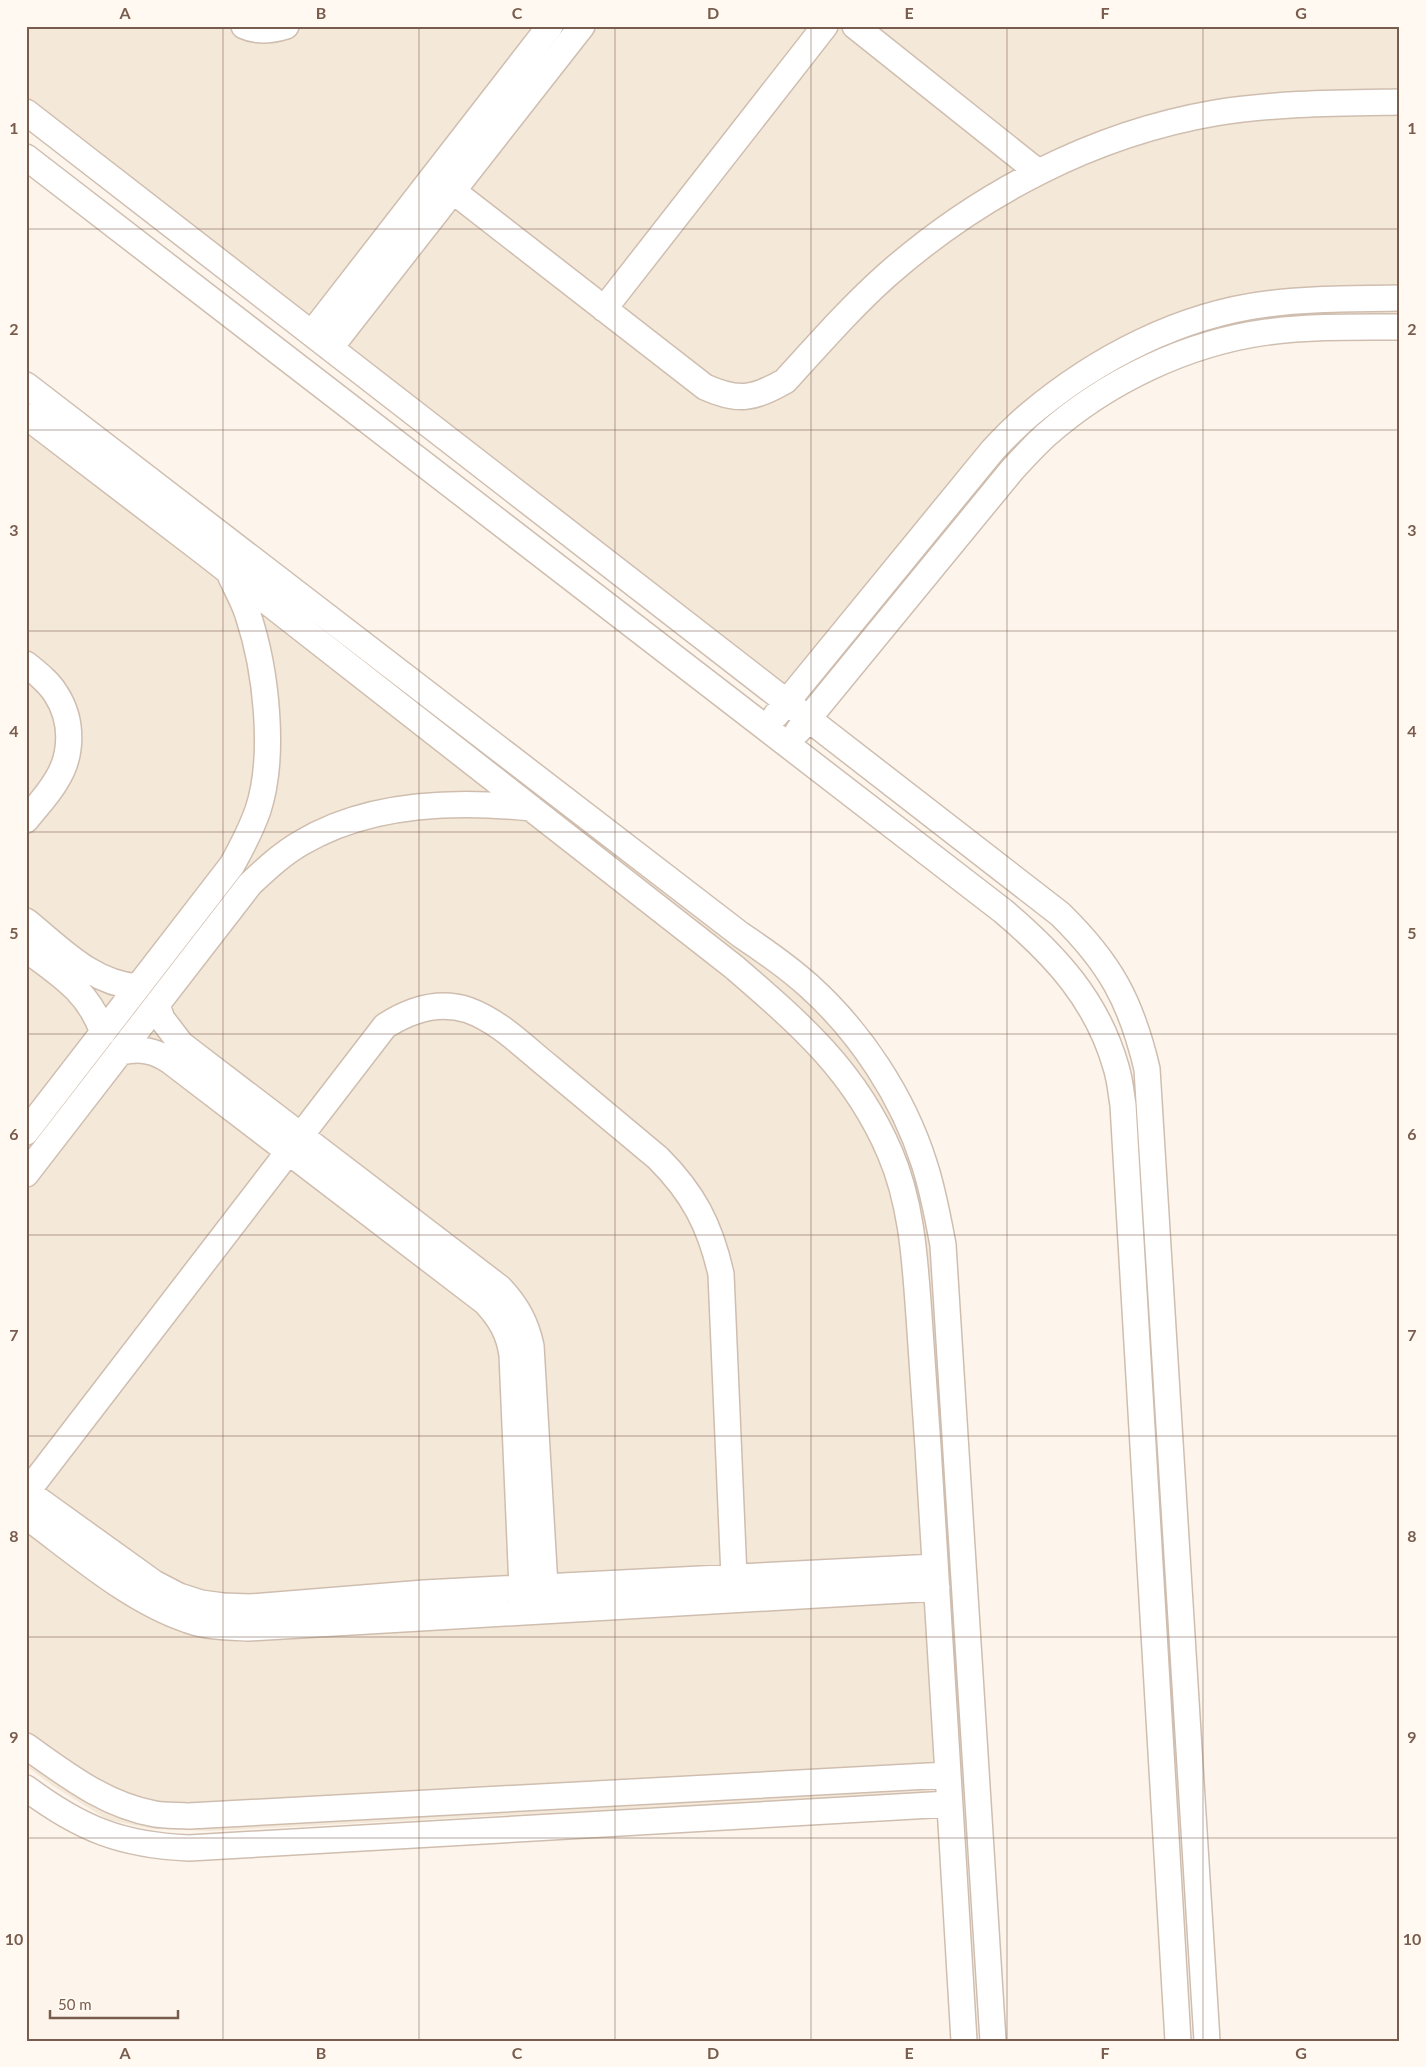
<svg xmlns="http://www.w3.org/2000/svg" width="1426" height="2067" font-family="Lato,sans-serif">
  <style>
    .residential { fill: #f4e8d9 }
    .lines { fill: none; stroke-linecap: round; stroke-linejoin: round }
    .minor-casing { stroke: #cfbeaf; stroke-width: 28 }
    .minor { stroke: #fff; stroke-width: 25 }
    .grid { fill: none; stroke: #785c4d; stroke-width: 1; stroke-opacity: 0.55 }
    .neatline { fill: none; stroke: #785c4d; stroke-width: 2 }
    .grid-label { font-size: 16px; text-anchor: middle; font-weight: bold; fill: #785c4d }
  </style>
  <rect width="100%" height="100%" fill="#fdf5eb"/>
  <path class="residential" d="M 26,26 L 1400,26 L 1400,313 L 1365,313 L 1252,321 L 1166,348 L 1095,382 L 997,462 L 868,626 L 791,720 L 26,128 Z
    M 26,397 L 763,964 L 831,1022 L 869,1062 L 918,1175 L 930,1239 L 964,1791 L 211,1831 L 152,1829 L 108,1820 L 53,1786 L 26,1766 Z"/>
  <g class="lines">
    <defs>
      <path id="minor" d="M 244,26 C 257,32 273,30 286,26
        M 855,26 L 1038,172
        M 26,112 L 1060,914 C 1110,963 1131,1001 1147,1069 L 1207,2041
        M 26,157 L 1003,911 C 1055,955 1097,1000 1116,1067 C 1120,1079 1121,1093 1123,1105 L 1178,2041
        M 453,191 L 705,387 C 738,402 754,399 785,381 C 818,345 851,307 887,275 C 979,194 1093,134 1215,113 C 1276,103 1338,103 1400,102
        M 604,309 L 825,26
        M 312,333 L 550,26
        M 330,348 L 582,26
        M 26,385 L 741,935 C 765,951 788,967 809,986 C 861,1033 903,1097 924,1163 C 933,1190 938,1218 943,1245 L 993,2041
        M 26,416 L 205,553 L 734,967 C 800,1024 855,1071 890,1153 C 912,1204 915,1261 919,1316 C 922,1359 925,1403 928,1447 C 941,1645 952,1843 964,2041
        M 26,664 C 37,673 49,682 56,694 C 73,720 73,755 56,781 C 48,795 36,807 26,820
        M 776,715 L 992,451 C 1004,438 1017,425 1030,414 C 1097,358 1180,315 1267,304 C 1311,298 1355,299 1400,298
        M 798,731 L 1012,470 C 1023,458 1034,446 1046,435 C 1107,381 1187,343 1267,332 C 1311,326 1356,327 1400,327
        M 26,921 C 61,949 91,983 138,987
        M 26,949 C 59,974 89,991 103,1033
        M 157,1005 L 162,1019 L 181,1044 L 500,1288 C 516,1305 526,1322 531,1346 L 545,1587
        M 121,1052 C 140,1048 154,1050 170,1061 L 485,1302 C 500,1318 509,1333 512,1355 L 522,1588
        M 26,1132 L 232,865 C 242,847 251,830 258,810 C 276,755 266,669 248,615 C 244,602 237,590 231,577
        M 26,1174 L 250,884 C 266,869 282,854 301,843 C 369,802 455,800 531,808
        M 26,1491 L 154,1583 L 179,1596 L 201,1603 L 223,1606 L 250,1607 L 424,1593 L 935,1567
        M 27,1492 L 385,1026 C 410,1010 438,1000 468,1010 C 499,1021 524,1047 549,1067 C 585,1097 621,1127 658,1158 C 693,1193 710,1225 721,1274 L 734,1577
        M 26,1516 C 75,1552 130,1601 188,1620 C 207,1627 229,1627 249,1628 L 937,1588
        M 26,1746 C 67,1775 105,1805 155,1814 C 166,1816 178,1815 189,1816 L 947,1775
        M 26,1788 C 81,1829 121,1845 189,1848 L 949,1804"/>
    </defs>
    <use href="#minor" class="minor-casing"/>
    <use href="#minor" class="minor"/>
  </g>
  <path class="grid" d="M 223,26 L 223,2041M 419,26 L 419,2041M 615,26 L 615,2041M 811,26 L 811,2041M 1007,26 L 1007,2041M 1203,26 L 1203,2041M 26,229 L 1400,229M 26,430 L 1400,430M 26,631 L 1400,631M 26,832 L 1400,832M 26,1034 L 1400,1034M 26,1235 L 1400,1235M 26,1436 L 1400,1436M 26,1637 L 1400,1637M 26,1838 L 1400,1838"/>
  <rect width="1426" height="2067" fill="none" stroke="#fff9f1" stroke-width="55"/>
  <path d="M50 2010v8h128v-8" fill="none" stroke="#785c4d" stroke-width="2.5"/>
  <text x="58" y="2010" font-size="15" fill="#785c4d" stroke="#fff9f1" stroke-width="4" paint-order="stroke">50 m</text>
  <rect x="28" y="28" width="1370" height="2012" class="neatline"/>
  <g class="grid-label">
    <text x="125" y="19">A</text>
    <text x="321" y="19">B</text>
    <text x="517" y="19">C</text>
    <text x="713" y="19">D</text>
    <text x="909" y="19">E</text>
    <text x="1105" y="19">F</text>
    <text x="1301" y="19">G</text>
    <text x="14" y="134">1</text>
    <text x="1412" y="134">1</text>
    <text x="14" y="335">2</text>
    <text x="1412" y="335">2</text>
    <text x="14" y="536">3</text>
    <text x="1412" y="536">3</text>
    <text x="14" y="737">4</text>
    <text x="1412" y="737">4</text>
    <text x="14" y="939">5</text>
    <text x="1412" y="939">5</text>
    <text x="14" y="1140">6</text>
    <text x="1412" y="1140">6</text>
    <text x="14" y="1341">7</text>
    <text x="1412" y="1341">7</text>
    <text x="14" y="1542">8</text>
    <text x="1412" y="1542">8</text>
    <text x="14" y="1743">9</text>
    <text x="1412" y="1743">9</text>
    <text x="14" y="1945">10</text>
    <text x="1412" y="1945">10</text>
    <text x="125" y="2059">A</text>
    <text x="321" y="2059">B</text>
    <text x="517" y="2059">C</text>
    <text x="713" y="2059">D</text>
    <text x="909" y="2059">E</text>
    <text x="1105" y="2059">F</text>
    <text x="1301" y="2059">G</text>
  </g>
</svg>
